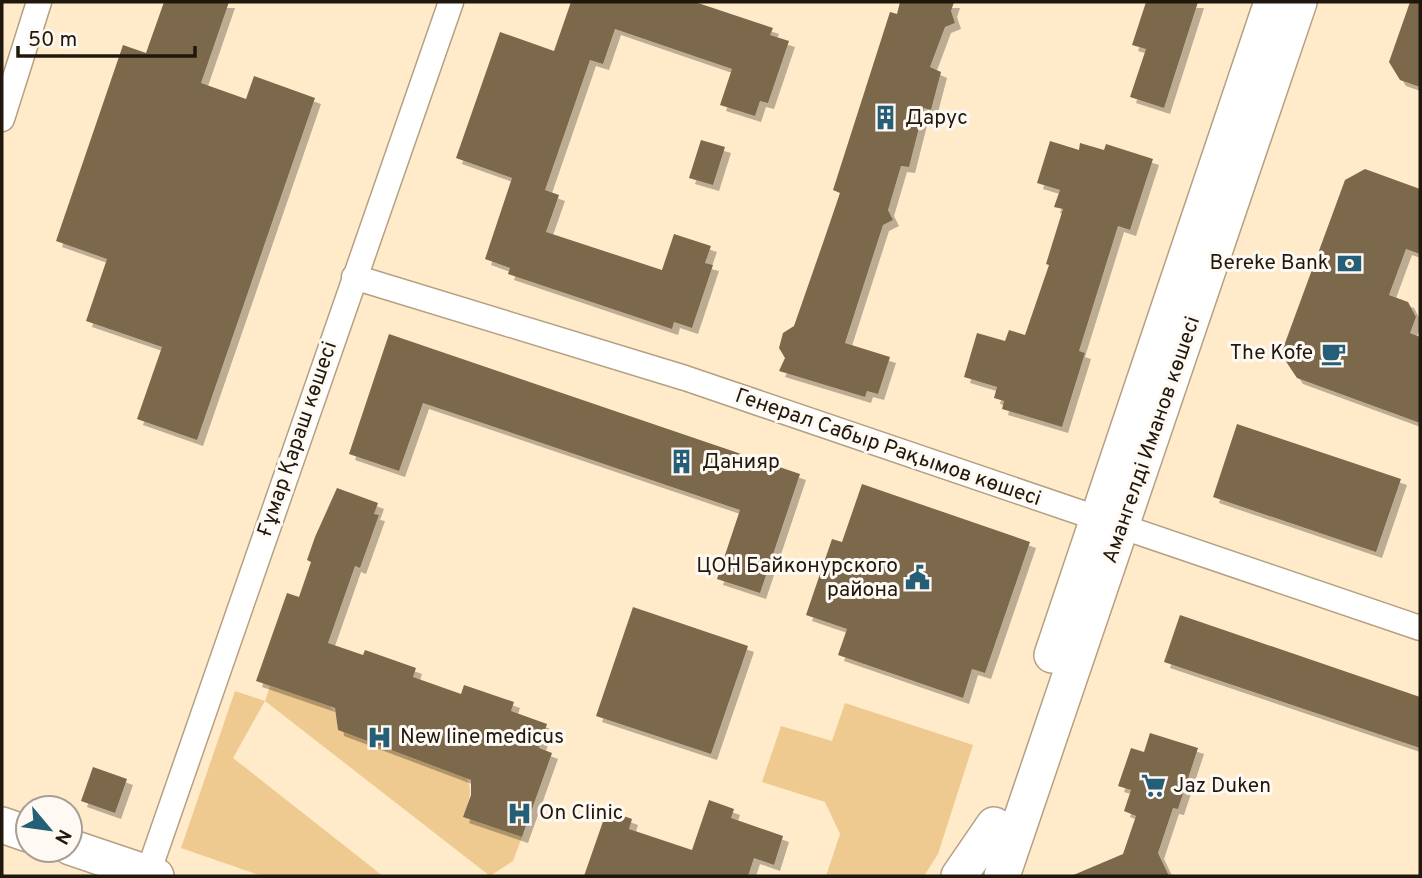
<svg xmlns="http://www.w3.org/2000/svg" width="1422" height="878" font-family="Overpass,sans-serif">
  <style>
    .green { fill: #efca90 }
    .building { fill: #7b694c; filter: url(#shadow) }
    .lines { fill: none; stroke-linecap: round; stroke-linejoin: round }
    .minor-casing { stroke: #b4a082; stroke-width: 27 }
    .secondary-casing { stroke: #b4a082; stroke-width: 38 }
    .minor { stroke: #fff; stroke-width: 24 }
    .secondary { stroke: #fff; stroke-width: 35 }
    .labels { text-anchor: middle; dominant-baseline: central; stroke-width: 6; stroke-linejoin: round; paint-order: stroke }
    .poi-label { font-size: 21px; fill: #20180d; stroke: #fef9f3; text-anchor: start }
    .street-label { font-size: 21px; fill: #20180d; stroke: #fef9f3 }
  </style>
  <defs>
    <filter id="shadow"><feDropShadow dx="6" dy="6" stdDeviation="0" flood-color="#0004"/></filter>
  </defs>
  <rect width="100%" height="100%" fill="#ffeac9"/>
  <path class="green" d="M 270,686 L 330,706 L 336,713 L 338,730 L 466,777 C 474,791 468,802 464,817 L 522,837 L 513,861 L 490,876 L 265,701 L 233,758 L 383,876 L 262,876 L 181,848 L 235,691 L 265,701 Z
    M 845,703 L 973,745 L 938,854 L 924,876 L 826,876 L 840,834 L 825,802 L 762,782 L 781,726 L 832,741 Z"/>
  <path class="building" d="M 164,2 L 229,2 L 201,83 L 246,99 L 254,76 L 315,98 L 197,440 L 137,419 L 162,347 L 86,321 L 107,259 L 56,241 L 123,45 L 146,53 Z
    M 571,2 L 695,2 L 773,28 L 770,35 L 789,41 L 768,103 L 760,101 L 755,116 L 720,105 L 732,69 L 615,29 L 603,64 L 590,60 L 545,190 L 559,195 L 546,232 L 662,270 L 674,234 L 711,246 L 705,263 L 713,265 L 692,328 L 674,322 L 672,329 L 508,274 L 510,268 L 485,259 L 512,178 L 456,158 L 500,32 L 554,51 Z
    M 900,2 L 954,2 L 951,11 L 955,23 L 945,27 L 930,67 L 941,72 L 931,110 L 924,108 L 909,167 L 901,166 L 888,210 L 893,220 L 883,225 L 845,343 L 890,357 L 878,394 L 867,391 L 865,397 L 779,371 L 785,358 L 779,348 L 783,333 L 794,326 L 824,240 L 840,193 L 833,190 L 890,12 L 897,14 Z
    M 1146,2 L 1198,2 L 1164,108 L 1130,97 L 1146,49 L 1132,45 Z
    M 1410,2 L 1420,2 L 1420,87 L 1400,80 L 1389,62 Z
    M 701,140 L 725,147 L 713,185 L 689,178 Z
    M 1050,141 L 1079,150 L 1080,143 L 1104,150 L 1106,144 L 1153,159 L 1130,230 L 1118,226 L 1079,351 L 1085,353 L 1062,427 L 1002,409 L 1004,401 L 994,398 L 997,387 L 964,377 L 977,333 L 1005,341 L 1009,330 L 1025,335 L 1049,265 L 1046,264 L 1063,209 L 1054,207 L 1060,190 L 1037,183 Z
    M 1365,169 L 1420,189 L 1420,254 L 1406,249 L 1389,295 L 1408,302 L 1416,317 L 1410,333 L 1420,337 L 1420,423 L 1297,378 L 1281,354 L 1345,180 Z
    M 389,334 L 800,474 L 760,593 L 717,579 L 740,510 L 423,403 L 399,471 L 349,454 Z
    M 1237,424 L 1401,479 L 1376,552 L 1213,497 Z
    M 862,484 L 1030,542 L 985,673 L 972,669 L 963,698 L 838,655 L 847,629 L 806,615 L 832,539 L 842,542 Z
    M 337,488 L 378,503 L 374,514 L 379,515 L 360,568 L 355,566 L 328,643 L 363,655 L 365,650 L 416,668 L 413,677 L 461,694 L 464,685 L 514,702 L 511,711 L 547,724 L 539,748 L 552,753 L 522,837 L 463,817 L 471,795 L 471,780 L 338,730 L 335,708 L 256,681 L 287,593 L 299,597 L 311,562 L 307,560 L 315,537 Z
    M 633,607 L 748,646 L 711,754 L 596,716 Z
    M 1180,615 L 1420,697 L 1420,748 L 1164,662 Z
    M 1150,733 L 1198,748 L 1178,809 L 1173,808 L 1158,853 L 1169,876 L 1071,876 L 1123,854 L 1136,816 L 1124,811 L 1131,790 L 1118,786 L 1131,748 L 1144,752 Z
    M 93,767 L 127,779 L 115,813 L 81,801 Z
    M 709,800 L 734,809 L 731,818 L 783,836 L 774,865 L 754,858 L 748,876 L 584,876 L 607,810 L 632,819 L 629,829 L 692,850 Z"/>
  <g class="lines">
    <defs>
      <path id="minor" d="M 2,119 L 39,2
        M 354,277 L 685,378 L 1420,628
        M 147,876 L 451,2"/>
      <path id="secondary" d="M 1052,655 L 1272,2
        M 2,825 L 28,834
        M 70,847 L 156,876
        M 959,876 L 994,825
        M 1002,876 L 1299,2"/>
    </defs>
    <use href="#minor" class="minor-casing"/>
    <use href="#secondary" class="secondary-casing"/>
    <use href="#minor" class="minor"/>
    <use href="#secondary" class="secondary"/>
  </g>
  <defs>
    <symbol id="building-bare" viewBox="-9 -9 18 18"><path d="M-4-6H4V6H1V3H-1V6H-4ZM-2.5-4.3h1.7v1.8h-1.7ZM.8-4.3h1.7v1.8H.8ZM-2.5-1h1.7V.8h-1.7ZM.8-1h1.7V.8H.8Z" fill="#245f77" stroke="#fef9f3" stroke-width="2.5" paint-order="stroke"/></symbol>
    <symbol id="bank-bare" viewBox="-9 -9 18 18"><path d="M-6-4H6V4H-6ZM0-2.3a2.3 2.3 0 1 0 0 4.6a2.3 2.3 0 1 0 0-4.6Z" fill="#245f77" stroke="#fef9f3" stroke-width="2.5" paint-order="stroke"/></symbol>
    <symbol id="cafe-bare" viewBox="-9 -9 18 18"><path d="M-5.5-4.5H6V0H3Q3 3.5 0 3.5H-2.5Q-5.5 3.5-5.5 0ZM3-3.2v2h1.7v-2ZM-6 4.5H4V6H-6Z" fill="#245f77" stroke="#fef9f3" stroke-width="2.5" paint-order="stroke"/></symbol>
    <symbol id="civic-bare" viewBox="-9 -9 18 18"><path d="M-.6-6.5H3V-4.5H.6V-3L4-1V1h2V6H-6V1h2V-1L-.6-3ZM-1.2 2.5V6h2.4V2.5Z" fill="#245f77" stroke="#fef9f3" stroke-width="2.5" paint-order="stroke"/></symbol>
    <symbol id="hospital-bare" viewBox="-9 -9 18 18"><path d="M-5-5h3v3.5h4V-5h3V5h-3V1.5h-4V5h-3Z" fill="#245f77" stroke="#fef9f3" stroke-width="2.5" paint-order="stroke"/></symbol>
    <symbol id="supermarket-bare" viewBox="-9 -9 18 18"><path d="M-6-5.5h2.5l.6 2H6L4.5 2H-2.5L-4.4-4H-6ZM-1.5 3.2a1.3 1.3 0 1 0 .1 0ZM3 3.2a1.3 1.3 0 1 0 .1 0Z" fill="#245f77" stroke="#fef9f3" stroke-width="2.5" paint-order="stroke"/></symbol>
  </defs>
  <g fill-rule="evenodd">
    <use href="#building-bare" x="868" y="100" width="35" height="35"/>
    <use href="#bank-bare" x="1332" y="246" width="35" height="35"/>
    <use href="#cafe-bare" x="1316" y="336" width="35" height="35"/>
    <use href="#building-bare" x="664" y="444" width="35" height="35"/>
    <use href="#civic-bare" x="900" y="560" width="35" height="35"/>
    <use href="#hospital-bare" x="362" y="720" width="35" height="35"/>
    <use href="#supermarket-bare" x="1136" y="768" width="35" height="35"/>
    <use href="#hospital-bare" x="502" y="796" width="35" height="35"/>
  </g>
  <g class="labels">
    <g class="poi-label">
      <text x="905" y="118">Дарус</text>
      <text x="1329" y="263" text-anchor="end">Bereke Bank</text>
      <text x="1313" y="353" text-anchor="end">The Kofe</text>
      <text x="702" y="462">Данияр</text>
      <text x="898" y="566" text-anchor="end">ЦОН Байконурского<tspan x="898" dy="24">района</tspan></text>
      <text x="400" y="737">New line medicus</text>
      <text x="1173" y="786">Jaz Duken</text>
      <text x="539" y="813">On Clinic</text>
    </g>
    <g class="street-label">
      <text transform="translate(298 439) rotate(-71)">Ғұмар Қараш көшесі</text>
      <text transform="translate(1152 440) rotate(-71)">Амангелді Иманов көшесі</text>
      <text transform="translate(888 448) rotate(19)">Генерал Сабыр Рақымов көшесі</text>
    </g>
  </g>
  <rect width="1422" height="878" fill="none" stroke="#20180d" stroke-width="7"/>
  <g transform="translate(49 829) rotate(119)"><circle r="33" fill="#fef9f3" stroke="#a59f97" stroke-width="2"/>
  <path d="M0-5L12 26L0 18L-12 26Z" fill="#245f77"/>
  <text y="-10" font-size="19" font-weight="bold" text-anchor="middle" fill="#20180d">N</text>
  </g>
  <path d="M18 46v10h177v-10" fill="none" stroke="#20180d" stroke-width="3.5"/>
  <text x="28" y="46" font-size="21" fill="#20180d" stroke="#fef9f3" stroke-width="5" paint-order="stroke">50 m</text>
</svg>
